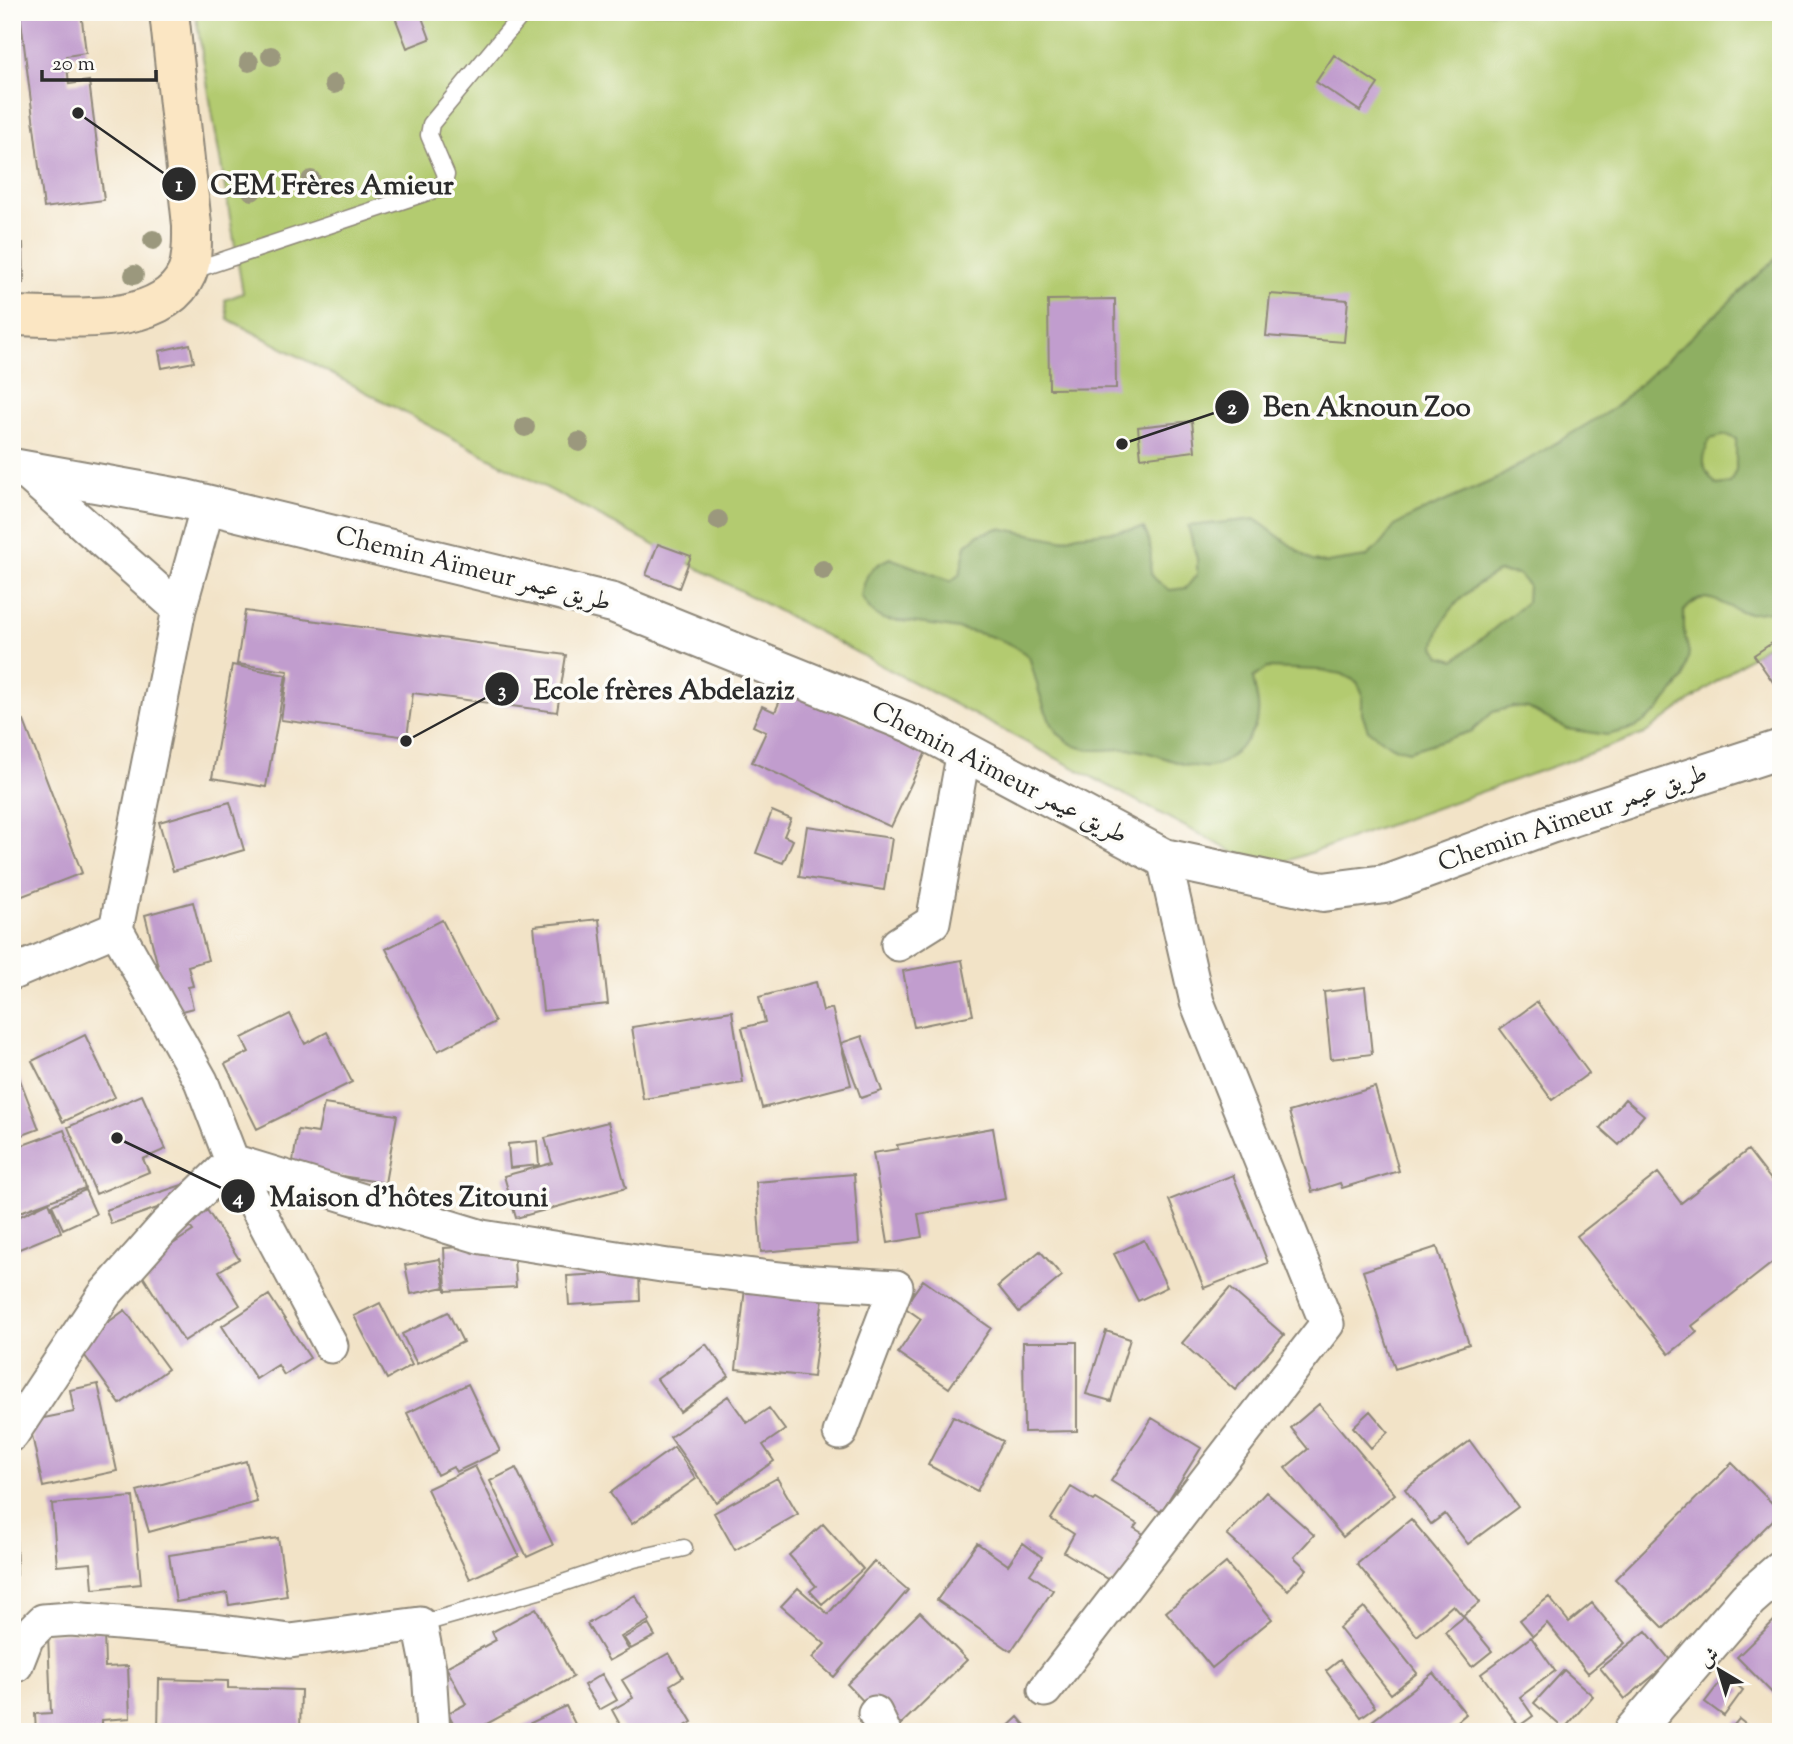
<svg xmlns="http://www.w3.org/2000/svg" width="1793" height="1744" font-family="'Sorts Mill Goudy',Amiri,serif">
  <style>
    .green { fill: #b3cb70; stroke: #6f7b4e; stroke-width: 2 }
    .forest { fill: #8eaf62; stroke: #5c6d46; stroke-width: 2; fill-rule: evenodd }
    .building { fill: #c19dce }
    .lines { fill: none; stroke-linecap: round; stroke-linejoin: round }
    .service-casing { stroke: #8e8779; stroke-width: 19 }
    .minor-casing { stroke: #8e8779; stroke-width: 37 }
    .tertiary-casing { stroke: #8e8779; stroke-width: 42 }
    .secondary-casing { stroke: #8e8779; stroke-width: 42 }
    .service { stroke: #fff; stroke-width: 16 }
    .minor { stroke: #fff; stroke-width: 33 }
    .tertiary { stroke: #fff; stroke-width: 38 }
    .secondary { stroke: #fbe6c3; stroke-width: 38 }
    .tree { fill: #9b987d }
    .labels { text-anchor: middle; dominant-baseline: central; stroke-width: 7; stroke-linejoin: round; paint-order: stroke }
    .street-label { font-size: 26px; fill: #2b2b2b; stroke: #fdfcf7 }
    .leader { fill: none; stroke: #2b2b2b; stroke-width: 2.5 }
    .callout-dot { fill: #2b2b2b; stroke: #fdfcf7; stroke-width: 2.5 }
    .mark-label { font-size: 21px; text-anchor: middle; font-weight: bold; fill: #fff }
    .callout-label { font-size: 28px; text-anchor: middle; font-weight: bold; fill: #2b2b2b; stroke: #fdfcf7; stroke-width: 7; stroke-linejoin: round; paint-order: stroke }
  </style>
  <rect width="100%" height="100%" fill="#fdfcf7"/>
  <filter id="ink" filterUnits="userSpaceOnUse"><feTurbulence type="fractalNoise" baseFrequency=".0143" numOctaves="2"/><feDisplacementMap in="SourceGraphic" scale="14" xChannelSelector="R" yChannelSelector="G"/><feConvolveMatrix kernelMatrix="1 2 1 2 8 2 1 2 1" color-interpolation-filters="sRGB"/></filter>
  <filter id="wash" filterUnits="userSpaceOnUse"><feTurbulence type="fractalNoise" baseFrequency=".00686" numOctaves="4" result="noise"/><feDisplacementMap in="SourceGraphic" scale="28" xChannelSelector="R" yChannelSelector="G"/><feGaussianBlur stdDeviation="1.57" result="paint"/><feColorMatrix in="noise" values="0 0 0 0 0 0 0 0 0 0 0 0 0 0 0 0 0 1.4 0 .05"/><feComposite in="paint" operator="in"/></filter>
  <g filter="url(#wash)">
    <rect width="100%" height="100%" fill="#f2e3c7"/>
    <path class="green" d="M 195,12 L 1781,12 L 1781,635 L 1644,734 L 1265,869 L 228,319 L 225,300 L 243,293 Z"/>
    <path class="forest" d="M 1781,254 L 1781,481 L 1779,483 L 1781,489 L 1781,609 C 1771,611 1758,614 1748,613 C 1721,609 1708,583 1684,611 L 1684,631 L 1689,653 L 1684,678 L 1658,711 L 1635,728 L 1607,735 L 1567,729 L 1528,708 L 1513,707 L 1493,712 L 1472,731 L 1409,751 L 1392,747 L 1368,730 L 1362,714 L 1362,692 L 1357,682 L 1342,674 L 1318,670 L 1267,668 L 1253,678 C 1255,690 1261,709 1257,720 C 1252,738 1229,764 1210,767 C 1185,769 1160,754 1137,750 C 1111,745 1086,760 1061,736 C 1043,719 1037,680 1029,657 C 1002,632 946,627 910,622 C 902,620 891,622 883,619 C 873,615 866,605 861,596 C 866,574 868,568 890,558 L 951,581 L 960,574 L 966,545 L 978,535 L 999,528 L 1061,540 L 1078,535 L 1144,528 C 1146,533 1149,539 1150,545 C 1154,571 1141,572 1170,590 L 1186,588 L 1197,574 L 1197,559 L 1188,526 L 1255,519 L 1312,561 L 1327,563 L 1366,557 L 1379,546 L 1395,526 L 1414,515 L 1496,479 L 1614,408 ZM 1726,435 L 1736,439 L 1736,470 L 1730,483 L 1717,485 C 1701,470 1701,459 1710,439 ZM 1498,572 L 1518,574 L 1528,585 L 1527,602 L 1455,660 L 1441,656 L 1435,647 C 1439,613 1470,587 1498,572 Z"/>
    <g id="blocks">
      <path class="building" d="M 20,12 L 81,12 L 86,53 L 66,56 L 69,84 L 89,81 L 104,200 L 44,208 Z
        M 393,12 L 420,12 L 430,39 L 407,48 Z
        M 1334,55 L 1378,84 L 1360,111 L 1316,82 Z
        M 23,243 L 24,283 L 12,283 L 12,244 Z
        M 1270,294 L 1348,300 L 1344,342 L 1266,336 Z
        M 1115,299 L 1116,388 L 1049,389 L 1048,300 Z
        M 190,344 L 194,362 L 162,368 L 159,351 Z
        M 1192,421 L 1195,451 L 1141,458 L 1138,427 Z
        M 658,544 L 691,556 L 679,588 L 646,575 Z
        M 245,611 L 566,655 L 557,712 L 413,693 L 407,737 L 281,720 L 288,671 L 237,664 Z
        M 1781,637 L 1781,676 L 1773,682 L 1754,655 Z
        M 232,665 L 286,675 L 266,787 L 212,778 Z
        M 786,687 L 926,752 L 891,827 L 752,762 L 766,732 L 753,726 L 762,706 L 775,712 Z
        M 24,721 L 82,873 L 12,900 L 12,725 Z
        M 230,802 L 244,850 L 173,871 L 159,822 Z
        M 772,811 L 791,819 L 784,836 L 793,840 L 783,863 L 756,853 Z
        M 807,826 L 892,838 L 884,890 L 799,877 Z
        M 193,902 L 208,960 L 188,966 L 193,986 L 188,987 L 193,1008 L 170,1014 L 145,915 Z
        M 599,919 L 608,1004 L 543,1011 L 534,926 Z
        M 442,920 L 495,1022 L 438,1051 L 386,949 Z
        M 962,960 L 973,1015 L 914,1027 L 903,971 Z
        M 816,982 L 823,1011 L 832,1008 L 851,1085 L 762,1108 L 742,1028 L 765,1022 L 759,997 Z
        M 1365,987 L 1372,1054 L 1331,1059 L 1324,992 Z
        M 1537,1002 L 1589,1073 L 1552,1100 L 1500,1029 Z
        M 732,1011 L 743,1083 L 643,1099 L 632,1027 Z
        M 290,1014 L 305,1044 L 327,1032 L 352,1082 L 257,1129 L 225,1064 L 249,1052 L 242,1038 Z
        M 85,1035 L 115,1097 L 63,1122 L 32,1061 Z
        M 862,1036 L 882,1091 L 861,1098 L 841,1043 Z
        M 17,1072 L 39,1129 L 12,1139 L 12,1074 Z
        M 1375,1087 L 1399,1171 L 1342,1188 L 1340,1183 L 1312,1192 L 1289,1112 Z
        M 142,1095 L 166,1149 L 143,1159 L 149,1172 L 96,1194 L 68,1127 Z
        M 1625,1099 L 1644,1115 L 1619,1145 L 1600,1128 Z
        M 324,1104 L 397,1115 L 385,1183 L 292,1168 L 298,1130 L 318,1133 Z
        M 608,1122 L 626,1188 L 516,1218 L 504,1176 L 552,1163 L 545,1138 Z
        M 993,1128 L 1005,1199 L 918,1214 L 922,1237 L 888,1243 L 873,1153 L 898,1149 L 897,1145 Z
        M 64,1130 L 85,1188 L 12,1215 L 12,1149 Z
        M 537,1141 L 539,1165 L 510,1168 L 508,1144 Z
        M 1748,1150 L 1779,1190 L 1781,1189 L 1781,1256 L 1692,1326 L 1697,1332 L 1669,1354 L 1577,1236 L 1658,1173 L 1681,1203 Z
        M 854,1174 L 859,1244 L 761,1252 L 756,1182 Z
        M 1233,1175 L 1268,1263 L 1204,1288 L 1169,1200 Z
        M 185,1184 L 189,1197 L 111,1224 L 106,1210 Z
        M 85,1190 L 96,1214 L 63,1229 L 52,1205 Z
        M 49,1202 L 61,1232 L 12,1252 L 12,1220 Z
        M 207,1210 L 239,1259 L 219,1271 L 240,1305 L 184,1341 L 137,1267 L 193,1231 L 187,1223 Z
        M 1144,1240 L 1167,1287 L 1138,1301 L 1114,1254 Z
        M 513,1244 L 516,1287 L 446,1291 L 444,1248 Z
        M 1437,1247 L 1469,1344 L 1395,1369 L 1363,1271 Z
        M 1040,1251 L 1062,1276 L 1019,1312 L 998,1286 Z
        M 440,1259 L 445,1287 L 411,1294 L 405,1265 Z
        M 639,1272 L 640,1301 L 569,1305 L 567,1276 Z
        M 923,1280 L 991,1328 L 949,1388 L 898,1353 L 921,1319 L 904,1307 Z
        M 745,1288 L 823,1297 L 813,1377 L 736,1369 Z
        M 1230,1288 L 1284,1335 L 1235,1390 L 1182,1343 Z
        M 269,1295 L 310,1358 L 284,1375 L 278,1365 L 256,1379 L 222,1326 Z
        M 380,1303 L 412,1365 L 387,1379 L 354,1316 Z
        M 125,1310 L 168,1369 L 120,1404 L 77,1345 Z
        M 448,1312 L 463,1342 L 417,1364 L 402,1334 Z
        M 1106,1331 L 1130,1339 L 1111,1401 L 1086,1394 Z
        M 1023,1342 L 1077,1342 L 1077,1431 L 1024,1432 Z
        M 706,1344 L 729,1376 L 680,1412 L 657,1379 Z
        M 98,1384 L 117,1471 L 43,1487 L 29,1421 L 74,1412 L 70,1390 Z
        M 468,1384 L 500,1451 L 456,1472 L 453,1467 L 437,1475 L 407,1413 Z
        M 728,1396 L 747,1423 L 769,1408 L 785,1430 L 763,1445 L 774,1461 L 716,1502 L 670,1437 Z
        M 1319,1404 L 1395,1494 L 1343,1537 L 1285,1468 L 1308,1449 L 1291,1428 Z
        M 1370,1411 L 1388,1432 L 1371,1448 L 1353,1427 Z
        M 953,1416 L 1003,1441 L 977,1491 L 928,1465 Z
        M 1152,1418 L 1201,1448 L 1161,1512 L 1111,1481 Z
        M 1470,1441 L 1518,1507 L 1468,1544 L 1445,1514 L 1431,1524 L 1405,1489 Z
        M 674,1447 L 696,1479 L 632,1524 L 610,1493 Z
        M 246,1461 L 257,1502 L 149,1532 L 137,1491 Z
        M 1732,1463 L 1781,1512 L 1664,1628 L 1615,1579 Z
        M 475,1466 L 519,1556 L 470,1579 L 427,1489 Z
        M 516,1468 L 553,1545 L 527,1557 L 490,1481 Z
        M 777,1478 L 798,1514 L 735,1550 L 714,1513 Z
        M 1071,1487 L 1094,1501 L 1096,1499 L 1137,1524 L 1134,1528 L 1147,1536 L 1118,1585 L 1064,1552 L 1074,1534 L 1051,1519 Z
        M 1266,1492 L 1314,1535 L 1294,1557 L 1307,1569 L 1288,1590 L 1227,1535 Z
        M 12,1495 L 15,1495 L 17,1575 L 12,1575 Z
        M 133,1497 L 141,1584 L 93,1589 L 91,1563 L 57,1566 L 52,1504 Z
        M 1411,1519 L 1480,1602 L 1463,1616 L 1453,1605 L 1417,1636 L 1357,1564 Z
        M 823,1524 L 863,1569 L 822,1604 L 810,1591 L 816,1586 L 789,1555 Z
        M 278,1538 L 287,1596 L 229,1605 L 227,1593 L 176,1602 L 169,1555 Z
        M 977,1543 L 1008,1565 L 1023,1543 L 1042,1557 L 1030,1574 L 1053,1590 L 1011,1651 L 937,1600 Z
        M 874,1561 L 908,1590 L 834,1677 L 812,1658 L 825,1644 L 781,1606 L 798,1588 L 828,1614 Z
        M 1226,1563 L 1272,1619 L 1212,1668 L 1166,1612 Z
        M 635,1595 L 650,1620 L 621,1637 L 629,1650 L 609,1661 L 587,1624 Z
        M 1549,1597 L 1569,1622 L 1592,1603 L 1625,1643 L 1588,1673 L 1547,1623 L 1533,1636 L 1520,1620 Z
        M 1364,1607 L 1417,1673 L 1391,1694 L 1339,1628 Z
        M 536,1608 L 573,1677 L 472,1732 L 458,1732 L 448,1713 L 466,1704 L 446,1667 L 496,1640 L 492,1632 Z
        M 920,1612 L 967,1660 L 893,1732 L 847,1684 Z
        M 1781,1614 L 1781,1702 L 1737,1657 Z
        M 1464,1617 L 1492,1651 L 1472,1667 L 1445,1632 Z
        M 648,1624 L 655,1636 L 631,1649 L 624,1638 Z
        M 104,1631 L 105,1667 L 128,1666 L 130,1718 L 102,1720 L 102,1732 L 36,1732 L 35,1714 L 51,1713 L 48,1633 Z
        M 1646,1631 L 1671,1661 L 1625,1699 L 1600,1668 Z
        M 1531,1637 L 1555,1671 L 1520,1697 L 1533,1716 L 1519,1726 L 1481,1674 Z
        M 669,1653 L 683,1677 L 670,1685 L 692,1722 L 675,1732 L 624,1732 L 612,1710 L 633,1698 L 622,1680 Z
        M 1340,1660 L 1375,1707 L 1361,1717 L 1326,1671 Z
        M 1564,1670 L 1593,1696 L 1564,1729 L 1534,1703 Z
        M 1433,1673 L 1466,1714 L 1445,1732 L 1379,1732 L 1371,1722 Z
        M 602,1674 L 617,1700 L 599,1710 L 584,1685 Z
        M 1725,1676 L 1743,1690 L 1724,1716 L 1705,1702 Z
        M 159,1679 L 228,1681 L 228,1688 L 301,1690 L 300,1732 L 158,1732 Z
        M 566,1706 L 579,1732 L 512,1732 Z
        M 1018,1717 L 1031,1732 L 1002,1732 Z
        M 1739,1719 L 1755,1732 L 1728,1732 Z"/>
    </g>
  </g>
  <g filter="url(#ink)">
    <use href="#blocks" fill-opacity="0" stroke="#8e8779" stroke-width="2"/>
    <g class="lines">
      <defs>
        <path id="service" d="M 191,271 L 437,189 L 444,182 L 446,175 L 429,135 L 431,124 L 524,12
          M 420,1624 L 545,1589 L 634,1559 L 684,1548"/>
        <path id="minor" d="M 24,471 L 179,609
          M 208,505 L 179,609 L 116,929 L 201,1081 L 232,1161 L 331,1346
          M 898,944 L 933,922 L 964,751
          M 12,973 L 116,929
          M 12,1434 L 105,1294 L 166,1225 L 232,1161 L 482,1237 L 668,1266 L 797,1281 L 896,1287 L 840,1433
          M 16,1665 L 27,1637 L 43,1621 L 71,1619 L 214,1631 L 290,1641 L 420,1624 L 429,1669 L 433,1732
          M 1045,1690 L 1327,1324 L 1197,1002 L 1164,858
          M 875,1713 L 884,1732"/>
        <path id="tertiary" d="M 12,468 L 185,499 L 613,603 L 913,724 L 1164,858 L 1323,892 L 1385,884 L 1550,824 L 1781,749
          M 1633,1732 L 1748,1599 L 1781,1570"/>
        <path id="secondary" d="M 12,316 C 63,316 162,330 187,273 C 193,258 192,241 192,225 L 169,12"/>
      </defs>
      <use href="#service" class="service-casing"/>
      <use href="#minor" class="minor-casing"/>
      <use href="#tertiary" class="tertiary-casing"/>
      <use href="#secondary" class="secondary-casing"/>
      <use href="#service" class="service"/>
      <use href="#minor" class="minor"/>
      <use href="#tertiary" class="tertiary"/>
      <use href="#secondary" class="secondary"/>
    </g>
    <g class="tree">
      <circle cx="271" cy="56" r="10"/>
      <circle cx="249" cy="62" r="10"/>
      <circle cx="334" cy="84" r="10"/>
      <circle cx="311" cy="180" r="10"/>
      <circle cx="252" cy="191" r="10"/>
      <circle cx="153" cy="240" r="10"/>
      <circle cx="134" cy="275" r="10"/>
      <circle cx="525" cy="427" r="10"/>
      <circle cx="579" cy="442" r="10"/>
      <circle cx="718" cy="520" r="10"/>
      <circle cx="823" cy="570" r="10"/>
    </g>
  </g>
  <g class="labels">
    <g class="street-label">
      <text transform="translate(473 570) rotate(14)">Chemin Aïmeur طريق عيمر</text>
      <text transform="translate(999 774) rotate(27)">Chemin Aïmeur طريق عيمر</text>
      <text transform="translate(1573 819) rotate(-19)">Chemin Aïmeur طريق عيمر</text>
    </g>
  </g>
  <path class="leader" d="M78 113L179 184M1122 444L1232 407M406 741L502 689M117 1138L238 1196"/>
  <g class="callout-dot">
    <circle cx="78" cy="113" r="7"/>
    <circle cx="1122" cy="444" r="7"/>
    <circle cx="406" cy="741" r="7"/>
    <circle cx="117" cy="1138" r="7"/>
    <circle cx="179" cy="184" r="18"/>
    <circle cx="1232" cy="407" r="18"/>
    <circle cx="502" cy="689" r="18"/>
    <circle cx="238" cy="1196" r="18"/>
  </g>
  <g class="mark-label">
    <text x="179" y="191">1</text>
    <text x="1232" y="414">2</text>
    <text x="502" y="697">3</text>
    <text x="238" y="1204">4</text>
  </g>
  <g class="callout-label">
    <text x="332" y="194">CEM Frères Amieur</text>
    <text x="1367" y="416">Ben Aknoun Zoo</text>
    <text x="664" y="699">Ecole frères Abdelaziz</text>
    <text x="409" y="1206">Maison d'hôtes Zitouni</text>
  </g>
  <rect width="1793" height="1744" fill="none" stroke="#fdfcf7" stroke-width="42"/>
  <g transform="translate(1719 1670) rotate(322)" stroke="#fdfcf7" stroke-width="5" paint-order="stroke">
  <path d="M0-5L12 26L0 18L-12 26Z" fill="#2b2b2b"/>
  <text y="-10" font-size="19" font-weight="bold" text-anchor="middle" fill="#2b2b2b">ش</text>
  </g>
  <path d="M42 70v10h114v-10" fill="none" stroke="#2b2b2b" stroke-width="3.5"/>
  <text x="52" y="70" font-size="21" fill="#2b2b2b" stroke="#fdfcf7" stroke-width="5" paint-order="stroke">20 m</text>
</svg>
